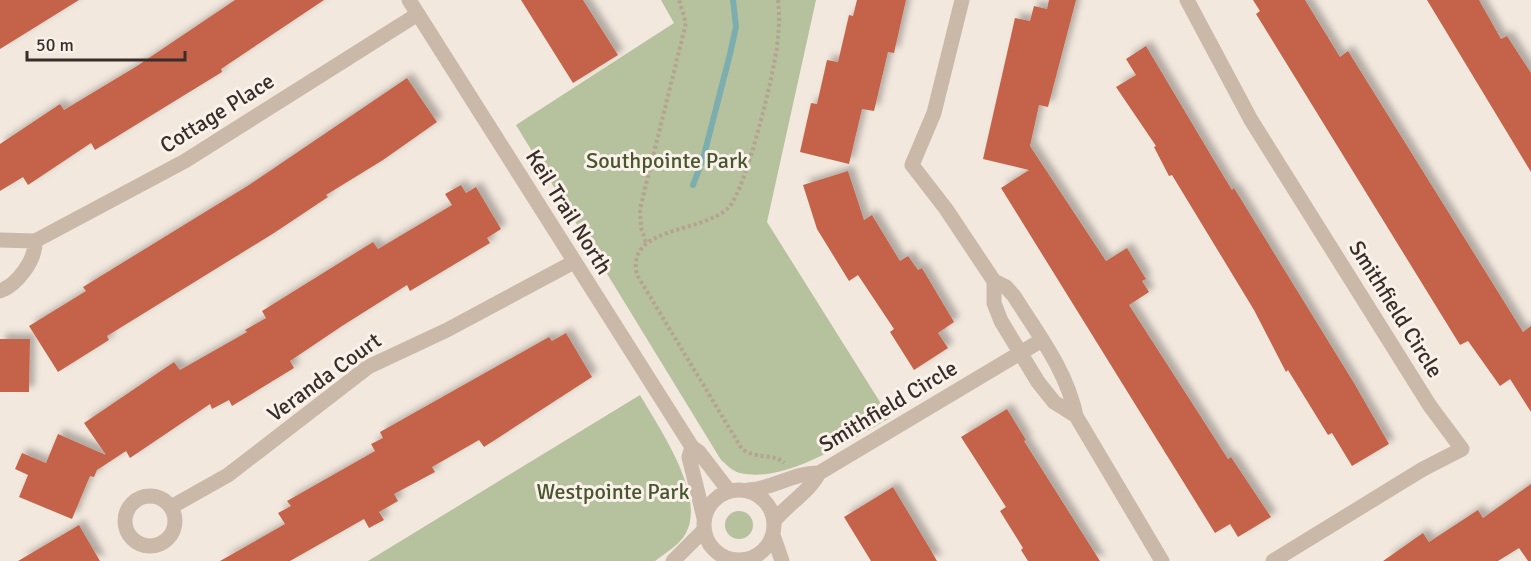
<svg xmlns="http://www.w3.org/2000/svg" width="1531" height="561" font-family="Signika,sans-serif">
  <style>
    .green { fill: #b6c19d }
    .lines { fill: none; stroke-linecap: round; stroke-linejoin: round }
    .stream { stroke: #7daeaf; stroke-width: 6 }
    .building { fill: #c46449; filter: url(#shadow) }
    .path { stroke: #b6a293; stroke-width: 4; stroke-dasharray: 3 3; stroke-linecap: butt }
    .minor { stroke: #cab8a9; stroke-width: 15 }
    .labels { text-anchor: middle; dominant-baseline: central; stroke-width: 6; stroke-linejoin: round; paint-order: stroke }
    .street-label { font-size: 22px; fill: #382d29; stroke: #faf2ea }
    .park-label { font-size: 22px; fill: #48562d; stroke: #faf2ea }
  </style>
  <defs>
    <filter id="shadow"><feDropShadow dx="5.5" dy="-5.5" stdDeviation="3" flood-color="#0004"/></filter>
  </defs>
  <rect width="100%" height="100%" fill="#f2e8de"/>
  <path class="green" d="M 661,0 L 816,0 L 767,222 L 890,418 C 851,439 786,484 740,473 C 733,472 726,464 721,460 L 516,125 L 674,23 Z
    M 640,395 C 659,428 706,495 686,533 C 680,545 665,553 655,561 L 368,561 Z
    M725 525a14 14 0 1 1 28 0a14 14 0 1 1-28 0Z"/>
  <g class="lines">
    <path class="stream" d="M 693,185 L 703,159 L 730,54 L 736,27 L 733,0"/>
  </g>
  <path class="building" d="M 0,0 L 79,0 L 0,49 Z
    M 235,0 L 324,0 L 221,69 L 222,72 L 95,150 L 91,143 L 28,185 L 23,177 L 0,191 L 0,144 L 60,104 L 64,110 L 137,66 Z
    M 521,0 L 583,0 L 618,55 L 573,83 Z
    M 857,0 L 906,0 L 894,53 L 888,52 L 874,111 L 862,109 L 849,164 L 800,152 L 811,103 L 817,104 L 827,60 L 838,62 L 849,15 L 853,16 Z
    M 1049,0 L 1076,0 L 1048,107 L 1039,105 L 1030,146 L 1106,261 L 1127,248 L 1146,279 L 1142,281 L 1149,292 L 1129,305 L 1228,459 L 1231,457 L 1271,517 L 1238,537 L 1230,524 L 1215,533 L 1001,188 L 1029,170 L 983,159 L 1015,18 L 1030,21 L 1034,6 L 1047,9 Z
    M 1253,0 L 1305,0 L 1340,57 L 1348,51 L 1523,332 L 1531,326 L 1531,412 L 1510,379 L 1500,386 L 1468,341 L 1460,345 L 1256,14 L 1260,11 Z
    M 1427,0 L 1479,0 L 1501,39 L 1507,36 L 1531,73 L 1531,172 Z
    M 1146,46 L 1212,157 L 1232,190 L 1234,188 L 1354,383 L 1389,444 L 1352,466 L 1332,433 L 1328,435 L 1288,370 L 1286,372 L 1254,310 L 1172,175 L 1169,176 L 1154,147 L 1156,146 L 1116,87 L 1136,75 L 1126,59 Z
    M 407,78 L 437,122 L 383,160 L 326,195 L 328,197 L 274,233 L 107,336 L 109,340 L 58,372 L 29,326 L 86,291 L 83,287 L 249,185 Z
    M 848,171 L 864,220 L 872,215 L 900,261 L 908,256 L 918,270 L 922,268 L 954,322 L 938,333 L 948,348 L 914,370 L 890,332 L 894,329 L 858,275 L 849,281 L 817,229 L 803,185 Z
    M 461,185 L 466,193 L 476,187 L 501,229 L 487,238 L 490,243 L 410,291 L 407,285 L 342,326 L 290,361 L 294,368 L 232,406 L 229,400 L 212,409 L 210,404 L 130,458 L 126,451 L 97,470 L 94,477 L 90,476 L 72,519 L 19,497 L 28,475 L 15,469 L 22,453 L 46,463 L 58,434 L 106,455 L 84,423 L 174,362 L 180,370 L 247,332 L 245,330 L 266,318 L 262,311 L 373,242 L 378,249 L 452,205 L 445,194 Z
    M 566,333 L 592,377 L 484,447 L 479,440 L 432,467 L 435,472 L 394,494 L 398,501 L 379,512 L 384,520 L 369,528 L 364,519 L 290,561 L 220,561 L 285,524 L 278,513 L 291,506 L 287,501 L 375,451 L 371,444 L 383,438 L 380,432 L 549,337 L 552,341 Z
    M 0,339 L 30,339 L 29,392 L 0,392 Z
    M 1007,409 L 1026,440 L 1024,441 L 1100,561 L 1028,561 L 1021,550 L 1023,548 L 1000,511 L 1006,507 L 961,437 Z
    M 1531,484 L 1531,561 L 1528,561 L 1519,548 L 1498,561 L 1383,561 L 1423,533 L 1429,542 L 1478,510 L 1483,518 Z
    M 893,487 L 929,547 L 937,561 L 871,561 L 844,517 Z
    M 79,525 L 100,561 L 18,561 Z"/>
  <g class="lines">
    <path class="path" d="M 778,0 C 780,15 779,30 777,46 C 774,74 746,189 729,207 C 704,234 625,225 637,275 L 742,449 C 757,460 774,453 784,463
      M 646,242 L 641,228 L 640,209 L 686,23 L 679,0"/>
    <path class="minor" d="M 409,0 L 692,447 L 699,452 L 729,491
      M 962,0 L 934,113 L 912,165 L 946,209 L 994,281 L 994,303 L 1001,321 L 1038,382 L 1054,402 L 1076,416
      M 1187,0 L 1251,120 L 1430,406 L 1462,449 L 1423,469 L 1273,561
      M 0,240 L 35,241 C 36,260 17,285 0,291
      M 35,241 L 185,161 L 418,14
      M 994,281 L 1006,287 L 1014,296 C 1038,334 1067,371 1076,416 L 1162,561
      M 692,447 L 689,457 L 704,518
      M704 525a35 35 0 1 1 70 0a35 35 0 1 1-70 0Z
      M 748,490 C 773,489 795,472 819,473
      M125 521a25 25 0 1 1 50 0a25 25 0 1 1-50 0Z
      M 171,507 L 228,475 L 368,367 L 447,330 L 574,262
      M 774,521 C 788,504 809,492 819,473 L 1042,340
      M 773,535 L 782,561
      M 673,561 L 704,530"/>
  </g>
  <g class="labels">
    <g class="street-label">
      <text transform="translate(217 113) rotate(-32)">Cottage Place</text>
      <text transform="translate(569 212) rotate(58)">Keil Trail North</text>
      <text transform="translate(1396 309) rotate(58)">Smithfield Circle</text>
      <text transform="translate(324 377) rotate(-36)">Veranda Court</text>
      <text transform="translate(888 406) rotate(-31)">Smithfield Circle</text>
    </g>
    <g class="park-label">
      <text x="667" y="160">Southpointe Park</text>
      <text x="613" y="491">Westpointe Park</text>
    </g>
  </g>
  <path d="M27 51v9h158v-9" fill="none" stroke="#382d29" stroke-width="3"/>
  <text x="36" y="51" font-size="18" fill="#382d29" stroke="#faf2ea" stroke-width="4.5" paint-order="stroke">50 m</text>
</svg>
